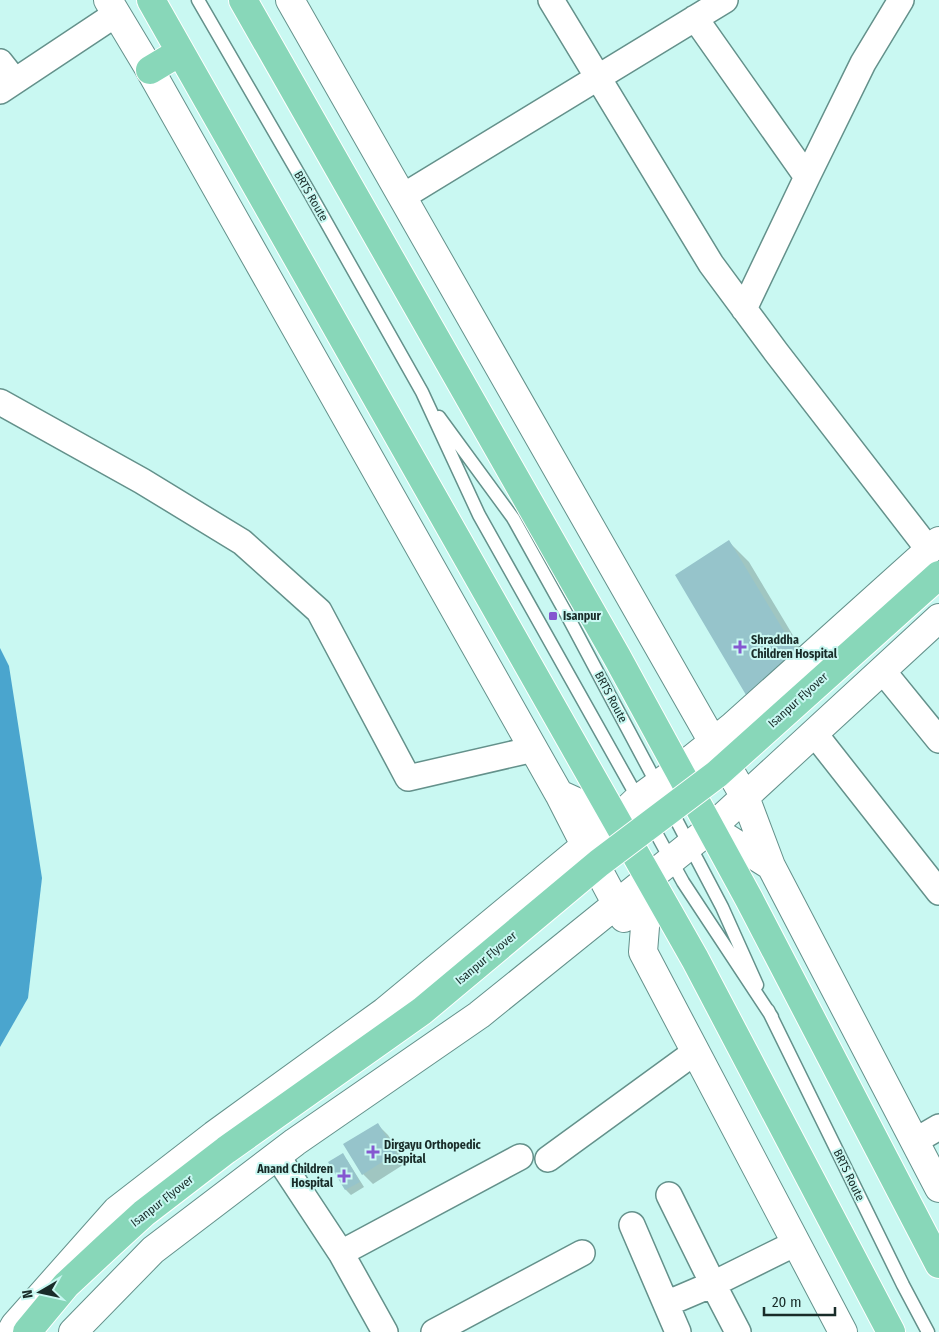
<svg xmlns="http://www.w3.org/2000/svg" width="939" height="1332" font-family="'Fira Sans Condensed',sans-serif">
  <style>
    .water { fill: #4aa5ce }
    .shadow { fill: #0003 }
    .building { fill: #96c4cb }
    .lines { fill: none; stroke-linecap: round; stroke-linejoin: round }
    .lane-casing { stroke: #64918b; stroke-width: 15 }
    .street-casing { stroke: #64918b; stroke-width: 28 }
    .secondary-casing { stroke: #64918b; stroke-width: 30 }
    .primary-casing { stroke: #fff; stroke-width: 30 }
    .lane { stroke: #fff; stroke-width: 12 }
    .street { stroke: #fff; stroke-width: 25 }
    .secondary { stroke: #fff; stroke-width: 28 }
    .primary { stroke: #88d7b9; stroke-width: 28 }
    .primary-bridge-casing { stroke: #fff; stroke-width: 30; stroke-linecap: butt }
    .primary-bridge { stroke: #88d7b9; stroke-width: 28 }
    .poi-dot { fill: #8557d0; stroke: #c9f8f2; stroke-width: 2 }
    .labels { text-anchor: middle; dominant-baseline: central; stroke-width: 4; stroke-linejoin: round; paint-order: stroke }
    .street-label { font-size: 12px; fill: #192c29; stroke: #c9f8f2 }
    .poi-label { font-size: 12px; font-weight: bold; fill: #192c29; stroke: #c9f8f2; text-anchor: start }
  </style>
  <rect width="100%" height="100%" fill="#c9f8f2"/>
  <path class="water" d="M 0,648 L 9,666 L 42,878 L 28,998 L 0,1047 Z"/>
  <path class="shadow" d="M 729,542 L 749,562 L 818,677 L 750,699 Z
    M 377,1124 L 388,1135 L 406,1163 L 373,1184 L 363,1174 Z
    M 342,1155 L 347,1160 L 364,1187 L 351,1195 L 346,1190 L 330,1162 Z"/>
  <path class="building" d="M 729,540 L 799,656 L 749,700 L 675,575 Z
    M 378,1123 L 396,1153 L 362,1175 L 343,1144 Z
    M 343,1153 L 360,1182 L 345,1190 L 328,1162 Z"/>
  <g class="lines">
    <defs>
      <path id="lane" d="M 198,0 L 308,190 L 422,392 L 479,515 L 640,802
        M 439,417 L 513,518 L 567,615 L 658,786
        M 670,808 L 722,907 L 757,985
        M 650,822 L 683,882 L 772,1017
        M 768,1010 L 903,1285 L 928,1332"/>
      <path id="street" d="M 551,0 L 711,264 L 776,352 L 929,550
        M 695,18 L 807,177
        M 0,62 L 15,81
        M 0,91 L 116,14
        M 402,197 L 725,0
        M 744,309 L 807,177 L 863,63 L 901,0
        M 0,402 L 142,481 L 242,542 L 319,611 L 408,778 L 534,749
        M 882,670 L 939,740
        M 814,733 L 939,892
        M 915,1141 L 939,1127
        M 277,1156 L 341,1253 L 385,1332
        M 548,1159 L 695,1052
        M 669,1195 L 713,1284 L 738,1332
        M 632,1225 L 678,1332
        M 341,1253 L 520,1157
        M 666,1304 L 713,1284 L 796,1243
        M 434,1332 L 582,1253"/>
      <path id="secondary" d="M 108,0 L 150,70 L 559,794 L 616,820
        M 290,0 L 713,742 L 745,797 L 771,866
        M 559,794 L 585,845 L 624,918
        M 711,828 L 771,866 L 939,1188
        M 649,877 L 643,952 L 843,1332
        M 11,1332 L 15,1325 L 117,1210 L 214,1135 L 384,1012 L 616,820 L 638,799 L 678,770 L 733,726 L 939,541
        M 73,1332 L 153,1250 L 295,1142 L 479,1015 L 711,828 L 939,618"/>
      <path id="primary" d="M 151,0 L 695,959 L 891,1332
        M 243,0 L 617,657 L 749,899 L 939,1264
        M 150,70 L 180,52"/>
    </defs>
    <use href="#lane" class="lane-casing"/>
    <use href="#street" class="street-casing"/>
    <use href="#secondary" class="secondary-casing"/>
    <use href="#primary" class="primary-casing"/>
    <use href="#lane" class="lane"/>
    <use href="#street" class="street"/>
    <use href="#secondary" class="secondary"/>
    <use href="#primary" class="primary"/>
    <defs>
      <path id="primary-bridge" d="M 27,1332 L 66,1285 L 110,1244 L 144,1213 L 226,1150 L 422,1011 L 599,863 L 717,774 L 939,575"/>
    </defs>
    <use href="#primary-bridge" class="primary-bridge-casing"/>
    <use href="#primary-bridge" class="primary-bridge"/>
  </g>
  <g class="poi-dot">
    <rect x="548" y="611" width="10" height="10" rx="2.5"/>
    <path d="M737.5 639.5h5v5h5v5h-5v5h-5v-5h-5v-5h5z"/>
    <path d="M370.5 1144.5h5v5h5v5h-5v5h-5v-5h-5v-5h5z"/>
    <path d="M341.5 1168.5h5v5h5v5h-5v5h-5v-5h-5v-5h5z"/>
  </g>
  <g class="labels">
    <g class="street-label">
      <text transform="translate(311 196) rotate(60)">BRTS Route</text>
      <text transform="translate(611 697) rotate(62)">BRTS Route</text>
      <text transform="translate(798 700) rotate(-42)">Isanpur Flyover</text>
      <text transform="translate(486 958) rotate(-40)">Isanpur Flyover</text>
      <text transform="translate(849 1175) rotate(64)">BRTS Route</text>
      <text transform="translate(162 1201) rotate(-38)">Isanpur Flyover</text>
    </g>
    <g class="poi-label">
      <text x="563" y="616">Isanpur</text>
      <text x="751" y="640">Shraddha<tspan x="751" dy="14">Children Hospital</tspan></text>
      <text x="384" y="1145">Dirgayu Orthopedic<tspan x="384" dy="14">Hospital</tspan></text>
      <text x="333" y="1169" text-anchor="end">Anand Children<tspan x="333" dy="14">Hospital</tspan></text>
    </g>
  </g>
  <g transform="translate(40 1292) rotate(261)" stroke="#c9f8f2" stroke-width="4" paint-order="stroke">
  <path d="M0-4L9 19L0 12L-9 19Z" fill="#192c29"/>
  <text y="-8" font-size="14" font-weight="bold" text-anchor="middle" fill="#192c29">N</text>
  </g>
  <path d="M764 1307v8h71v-8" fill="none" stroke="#192c29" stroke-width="2.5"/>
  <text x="772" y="1307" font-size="15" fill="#192c29" stroke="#c9f8f2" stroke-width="4" paint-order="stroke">20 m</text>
</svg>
